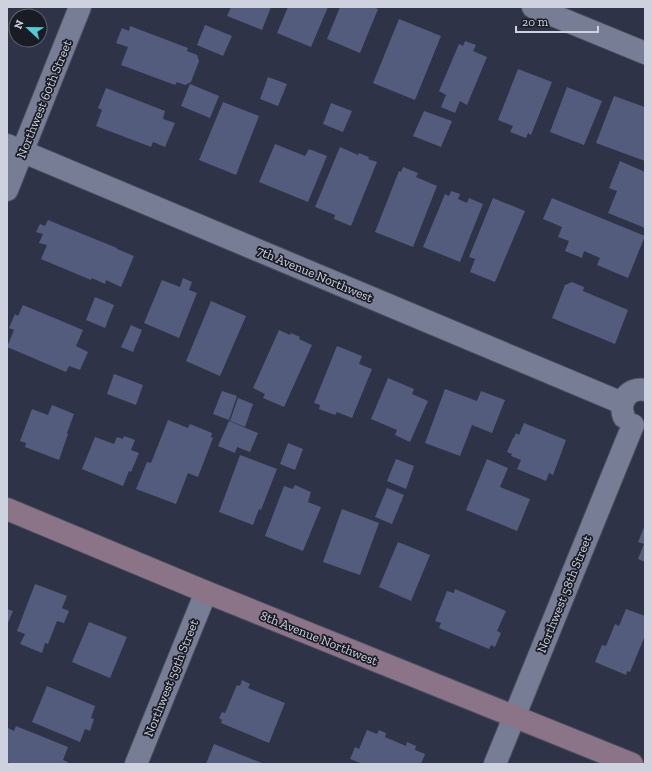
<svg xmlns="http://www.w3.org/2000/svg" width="652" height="771" font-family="'Zilla Slab',serif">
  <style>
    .building { fill: #535c7d }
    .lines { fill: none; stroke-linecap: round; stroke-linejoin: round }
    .street-casing { stroke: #4a4e5f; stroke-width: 24 }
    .secondary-casing { stroke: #4a4e5f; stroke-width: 24 }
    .street { stroke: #777d94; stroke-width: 22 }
    .secondary { stroke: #8c7488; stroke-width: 22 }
    .labels { text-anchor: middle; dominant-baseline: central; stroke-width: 3.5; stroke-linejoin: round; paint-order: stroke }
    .street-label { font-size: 13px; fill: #ced1de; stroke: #191c25 }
  </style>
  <rect width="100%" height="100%" fill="#2f3347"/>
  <path class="building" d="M 231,7 L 271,7 L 262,30 L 227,16 Z
    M 288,7 L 328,7 L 311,47 L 277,33 Z
    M 340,7 L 373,7 L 378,9 L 360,53 L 327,39 Z
    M 399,19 L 441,36 L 415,100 L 373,83 Z
    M 205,25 L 232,36 L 223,56 L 197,45 Z
    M 130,26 L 188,48 L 187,51 L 197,55 L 199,61 L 191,82 L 185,85 L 177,82 L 175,85 L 121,65 L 128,47 L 116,43 L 122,28 L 129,31 Z
    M 465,41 L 476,45 L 473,51 L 487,57 L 467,105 L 460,101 L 455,113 L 441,107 L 446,95 L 439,91 L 459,44 L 463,46 Z
    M 518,69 L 552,82 L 531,135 L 528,133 L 526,138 L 510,132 L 513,126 L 498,120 Z
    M 268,77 L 287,84 L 278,106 L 260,99 Z
    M 190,84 L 219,96 L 210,118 L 181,106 Z
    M 567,87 L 602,101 L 584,145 L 550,132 Z
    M 106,88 L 165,111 L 163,119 L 175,123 L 165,147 L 153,142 L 151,147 L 96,126 L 102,110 L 98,108 Z
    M 614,96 L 645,107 L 645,161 L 596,143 Z
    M 223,102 L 259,116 L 236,175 L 199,160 Z
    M 331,103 L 352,111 L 343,132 L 323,124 Z
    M 424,111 L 452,121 L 441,147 L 413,136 Z
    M 275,144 L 305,156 L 309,149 L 327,156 L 308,202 L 259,182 Z
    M 340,147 L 358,155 L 359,153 L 369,157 L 368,159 L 377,162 L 351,226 L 334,219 L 335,215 L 315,207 Z
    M 620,161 L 645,172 L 645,228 L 608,213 L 617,191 L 609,188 Z
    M 403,167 L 418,173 L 416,177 L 437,186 L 413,247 L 375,232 L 399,171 L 401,172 Z
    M 451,191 L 460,194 L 458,199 L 467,203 L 469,198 L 483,204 L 460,262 L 423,247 L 445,194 L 449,196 Z
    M 493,198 L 525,211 L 495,282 L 470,272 L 475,259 L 469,257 Z
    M 552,198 L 645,236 L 628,278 L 597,265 L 600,258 L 584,251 L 582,258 L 565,251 L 569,241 L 558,237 L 562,227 L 543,219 Z
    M 48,220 L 117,248 L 117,249 L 134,256 L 121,287 L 106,280 L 105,284 L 92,278 L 91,280 L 41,259 L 47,245 L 39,243 L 43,234 L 36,232 L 40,224 L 45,226 Z
    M 183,278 L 192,282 L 189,290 L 197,293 L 179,338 L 144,323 L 162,280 L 180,287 Z
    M 572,282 L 584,287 L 583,291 L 628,310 L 615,344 L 552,318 L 565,285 Z
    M 95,297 L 114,305 L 105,328 L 86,320 Z
    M 211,301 L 246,316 L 220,376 L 186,361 Z
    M 23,305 L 83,330 L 76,346 L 88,352 L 80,370 L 69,366 L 66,372 L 7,347 L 14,330 L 9,328 L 15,314 L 18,316 Z
    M 131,325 L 142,330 L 133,352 L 121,347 Z
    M 279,330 L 290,335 L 291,333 L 300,337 L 299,339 L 312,345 L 284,407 L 263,398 L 265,394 L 253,388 Z
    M 337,346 L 362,356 L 359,364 L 372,369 L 352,418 L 337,412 L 335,415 L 319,409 L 320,405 L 314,403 Z
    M 114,374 L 143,385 L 136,405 L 107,394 Z
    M 388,378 L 414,389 L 412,394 L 428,401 L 410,442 L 395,435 L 397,430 L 371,419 Z
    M 445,389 L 477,401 L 481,391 L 505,400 L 492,433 L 472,425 L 460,456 L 425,443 Z
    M 222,391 L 237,396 L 229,420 L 213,414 Z
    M 238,398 L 253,404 L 245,427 L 230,421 Z
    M 52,405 L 74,414 L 67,433 L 68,434 L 59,460 L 25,447 L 26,443 L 20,441 L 32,409 L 48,415 Z
    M 168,420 L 188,428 L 190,424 L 212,433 L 211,437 L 213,438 L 198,477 L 188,473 L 176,504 L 136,489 L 147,462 L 151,463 Z
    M 229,421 L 258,433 L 250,452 L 237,447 L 235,453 L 218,446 Z
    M 524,423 L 566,440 L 553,475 L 549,473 L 546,481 L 517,469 L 521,460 L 511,456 L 512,454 L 507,452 L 513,438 L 514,438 L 516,433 L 519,435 Z
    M 124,436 L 135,440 L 131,450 L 139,453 L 131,472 L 129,471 L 123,486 L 82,469 L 95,437 L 114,444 L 117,437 L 123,439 Z
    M 288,443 L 303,449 L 295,470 L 280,464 Z
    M 240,455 L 277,469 L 261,510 L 259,509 L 253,525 L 219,512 Z
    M 396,459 L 414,466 L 406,489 L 387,481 Z
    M 487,459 L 508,468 L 500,487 L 530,499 L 517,531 L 466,510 Z
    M 295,485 L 311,492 L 308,502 L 321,507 L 303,551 L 265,536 L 284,486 L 293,489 Z
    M 387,488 L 404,495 L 392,524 L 375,517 Z
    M 342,509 L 379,523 L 360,575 L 323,562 Z
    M 645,525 L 645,562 L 638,559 L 644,544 L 638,542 Z
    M 398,542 L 430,555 L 411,601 L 379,587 Z
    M 35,584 L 67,596 L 62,608 L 69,611 L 64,623 L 57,621 L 48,644 L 45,643 L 42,653 L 20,644 L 25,634 L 17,631 Z
    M 455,589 L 506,611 L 497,631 L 501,633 L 495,647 L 491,645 L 489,649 L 439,628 L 441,623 L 435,621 L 447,591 L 454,593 Z
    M 7,609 L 13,611 L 7,625 Z
    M 626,609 L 645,616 L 645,639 L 644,638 L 630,672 L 627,671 L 626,675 L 595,662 L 602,645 L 606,646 L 615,624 L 619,626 Z
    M 89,622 L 127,637 L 110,678 L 72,662 Z
    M 242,680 L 250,684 L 248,688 L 285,703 L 269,743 L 221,723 L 222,720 L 219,718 L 222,712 L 225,713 L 237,685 L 240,686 Z
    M 47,686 L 95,706 L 91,718 L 94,719 L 90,731 L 85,729 L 80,742 L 32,722 Z
    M 16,726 L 68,747 L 63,760 L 68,762 L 67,764 L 13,764 L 7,762 L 7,730 L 8,728 L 14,731 Z
    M 367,730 L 377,734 L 379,730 L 386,733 L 385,737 L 406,746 L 407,742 L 416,746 L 415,750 L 425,754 L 421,764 L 363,764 L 350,759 L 355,747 L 359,749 Z
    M 214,744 L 262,763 L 261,764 L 206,764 Z"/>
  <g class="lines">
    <defs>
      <path id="street" d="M 533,7 L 645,53
        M 7,145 L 622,403
        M 7,190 L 80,7
        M 624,417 C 618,402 628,387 645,390
        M 136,764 L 206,592
        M 495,764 L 633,425"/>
      <path id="secondary" d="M 7,509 L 206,592 L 632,764"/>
    </defs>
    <use href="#street" class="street-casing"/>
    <use href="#secondary" class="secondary-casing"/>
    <use href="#street" class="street"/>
    <use href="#secondary" class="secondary"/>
  </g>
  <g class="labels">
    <g class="street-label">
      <text transform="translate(44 99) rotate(-68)">Northwest 60th Street</text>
      <text transform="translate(315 274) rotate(23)">7th Avenue Northwest</text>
      <text transform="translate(564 594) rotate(-68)">Northwest 58th Street</text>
      <text transform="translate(319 638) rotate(22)">8th Avenue Northwest</text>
      <text transform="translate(171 678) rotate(-68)">Northwest 59th Street</text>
    </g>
  </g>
  <rect width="652" height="771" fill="none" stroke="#ced1de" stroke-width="16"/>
  <g transform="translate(28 28) rotate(292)"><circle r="19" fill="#191c25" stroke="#61646f"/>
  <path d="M0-3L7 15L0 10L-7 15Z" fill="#52cbd7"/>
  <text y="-6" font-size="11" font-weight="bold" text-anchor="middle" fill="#ced1de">N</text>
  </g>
  <path d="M516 26v6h82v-6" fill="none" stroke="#ced1de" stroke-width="2"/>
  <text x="522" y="26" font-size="12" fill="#ced1de" stroke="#191c25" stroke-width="3" paint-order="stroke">20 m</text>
</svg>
